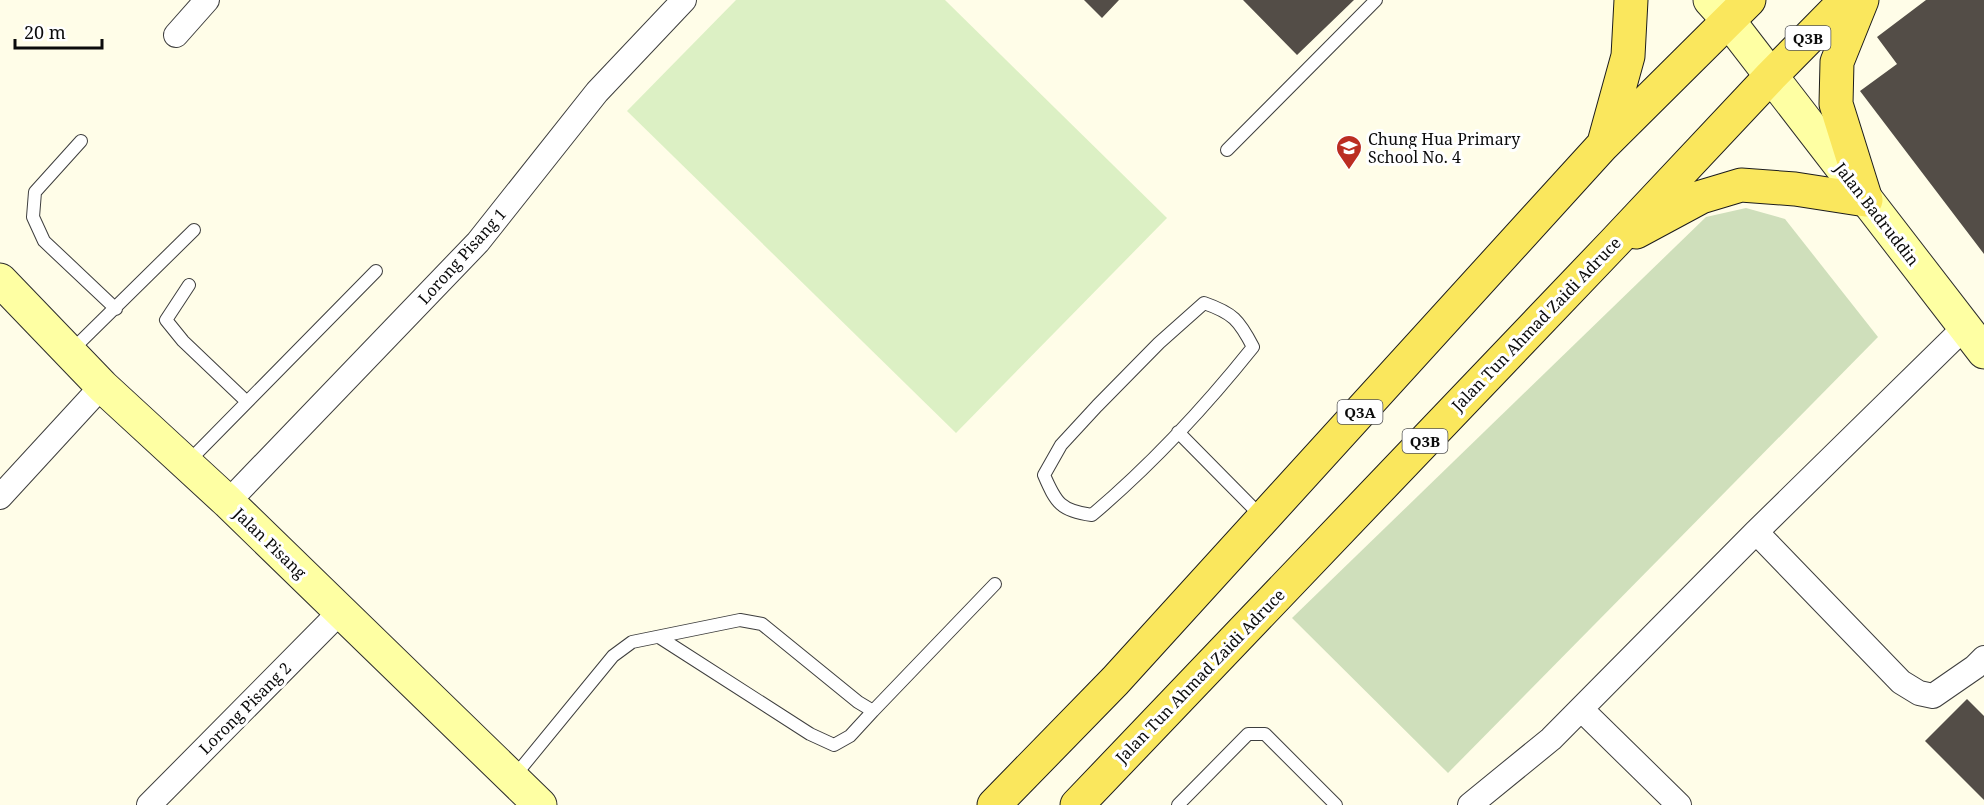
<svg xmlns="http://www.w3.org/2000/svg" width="1984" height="805" font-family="'Noto Serif',serif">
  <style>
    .cemetery { fill: #cfdfbb }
    .pitch { fill: #dcf0c4 }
    .building { fill: #534d47 }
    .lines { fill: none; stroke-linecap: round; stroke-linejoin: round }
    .lane-casing { stroke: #3e3e3e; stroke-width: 14 }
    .street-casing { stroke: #3e3e3e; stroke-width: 26 }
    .secondary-casing { stroke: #2d2d2d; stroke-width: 35 }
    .primary-casing { stroke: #1c1c1c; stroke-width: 35 }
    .lane { stroke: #fff; stroke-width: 12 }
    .street { stroke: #fff; stroke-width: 24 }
    .secondary { stroke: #feffa3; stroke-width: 33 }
    .primary { stroke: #fae75d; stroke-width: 33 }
    .labels { text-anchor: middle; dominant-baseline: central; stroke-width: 6; stroke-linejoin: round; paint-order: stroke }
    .shield { fill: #fff; stroke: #545454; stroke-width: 1.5 }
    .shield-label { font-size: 15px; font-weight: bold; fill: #0b0b0b }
    .poi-label { font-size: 16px; fill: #0b0b0b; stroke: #fff; text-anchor: start }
    .street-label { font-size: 16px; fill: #0b0b0b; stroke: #fff }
  </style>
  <rect width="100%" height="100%" fill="#fffde8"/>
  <path class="cemetery" d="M 1746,208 L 1785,219 L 1878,337 L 1448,773 L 1292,618 L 1706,217 Z"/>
  <path class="pitch" d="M 736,0 L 945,0 L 1167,218 L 956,433 L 627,111 Z"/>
  <path class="building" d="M 1084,0 L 1119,0 L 1102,18 Z
    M 1243,0 L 1354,0 L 1297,55 Z
    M 1926,0 L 1984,0 L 1984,254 L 1860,91 L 1897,64 L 1877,37 Z
    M 1967,699 L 1984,716 L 1984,800 L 1925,741 Z"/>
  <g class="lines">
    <defs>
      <path id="lane" d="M 81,141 L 35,192 L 33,217 L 44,241 L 116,309
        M 1227,150 L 1376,0
        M 189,285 L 166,320 L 183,341 L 247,402
        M 1204,303 C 1233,313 1239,320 1253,347 C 1205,407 1151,465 1092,515 C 1061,511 1056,503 1044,475 L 1061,445 L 1097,406 L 1159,343 Z
        M 71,351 L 194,230
        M 1178,432 L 1263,518
        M 187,463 L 376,271
        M 659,637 L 810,734 L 834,745 L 850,736 L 873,711
        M 513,778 L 613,656 L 632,642 L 740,620 L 762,624 L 858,702 L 873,711 L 995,584
        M 1178,805 L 1248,734 L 1265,734 L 1336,805"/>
      <path id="street" d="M 176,35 L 207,0
        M 0,497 L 102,386
        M 228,502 L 478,242 L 597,92 L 684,0
        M 1756,532 L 1901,682 L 1919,693 L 1933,696 L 1975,667 L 1984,658
        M 1581,709 L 1679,805
        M 149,805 L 340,612
        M 1470,805 L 1551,739 L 1756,532 L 1965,327"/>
      <path id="secondary" d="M 1710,0 L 1728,20 L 1984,352
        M 0,280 L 102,386 L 228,502 L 540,805"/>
      <path id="primary" d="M 1604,143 L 1628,56 L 1631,0
        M 1636,232 L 1701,197 L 1741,185 L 1795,189 L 1866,200 L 1836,104 L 1837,62 L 1862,0
        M 994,805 L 1115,681 L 1603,145 L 1749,0
        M 1077,805 L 1613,244 L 1771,76 L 1846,0"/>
    </defs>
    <use href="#lane" class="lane-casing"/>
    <use href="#street" class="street-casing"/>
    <use href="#secondary" class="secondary-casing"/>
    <use href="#primary" class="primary-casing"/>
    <use href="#lane" class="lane"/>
    <use href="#street" class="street"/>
    <use href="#secondary" class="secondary"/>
    <use href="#primary" class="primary"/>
  </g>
  <defs>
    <symbol id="school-pin" viewBox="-11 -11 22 30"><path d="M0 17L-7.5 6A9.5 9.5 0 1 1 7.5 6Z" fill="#bb2d22" stroke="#fff"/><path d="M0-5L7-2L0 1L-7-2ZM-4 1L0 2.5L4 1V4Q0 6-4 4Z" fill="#fff"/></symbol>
  </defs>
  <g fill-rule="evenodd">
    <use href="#school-pin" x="1334" y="133" width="30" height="40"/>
  </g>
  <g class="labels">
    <g class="shield">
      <rect x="1785.5" y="26" width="45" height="24" rx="4.5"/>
      <rect x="1337.5" y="400" width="45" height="24" rx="4.5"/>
      <rect x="1402.5" y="429" width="45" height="24" rx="4.5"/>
    </g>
    <g class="shield-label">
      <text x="1808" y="38">Q3B</text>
      <text x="1360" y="412">Q3A</text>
      <text x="1425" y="441">Q3B</text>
    </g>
    <g class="poi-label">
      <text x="1368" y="139">Chung Hua Primary<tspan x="1368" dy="18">School No. 4</tspan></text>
    </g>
    <g class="street-label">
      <text transform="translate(1877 214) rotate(52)">Jalan Badruddin</text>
      <text transform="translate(462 256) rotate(-48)">Lorong Pisang 1</text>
      <text transform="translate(1536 324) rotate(-46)">Jalan Tun Ahmad Zaidi Adruce</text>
      <text transform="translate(270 543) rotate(44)">Jalan Pisang</text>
      <text transform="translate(1200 676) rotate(-46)">Jalan Tun Ahmad Zaidi Adruce</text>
      <text transform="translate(245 708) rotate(-45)">Lorong Pisang 2</text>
    </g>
  </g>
  <path d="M15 39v9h87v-9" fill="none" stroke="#0b0b0b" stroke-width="3"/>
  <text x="24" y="39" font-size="18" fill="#0b0b0b" stroke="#ffffff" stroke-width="4.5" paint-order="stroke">20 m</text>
</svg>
